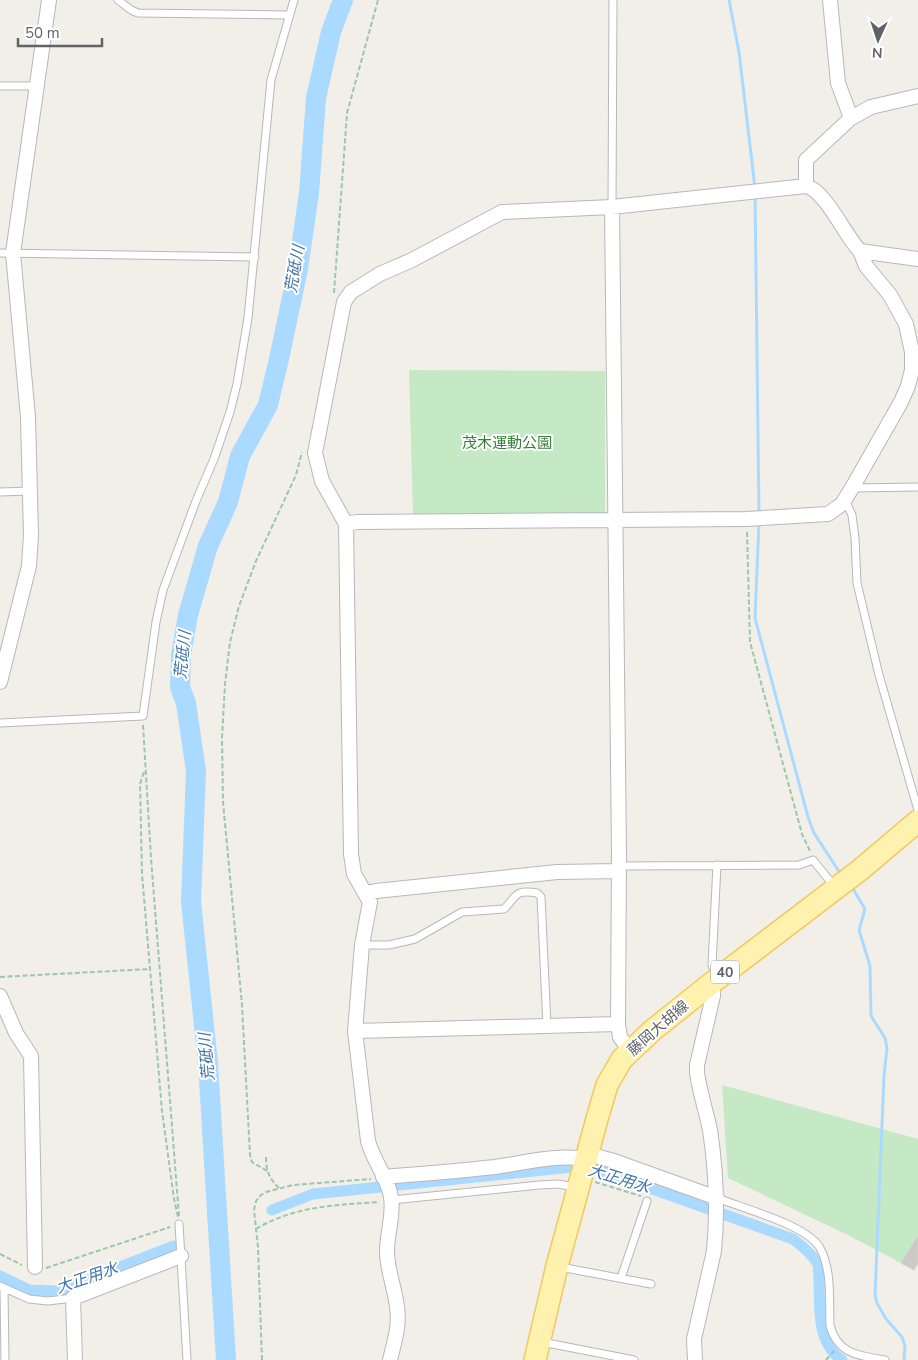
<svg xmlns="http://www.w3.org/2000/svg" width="918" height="1360" font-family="'Nunito Sans','Noto Sans JP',sans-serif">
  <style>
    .green { fill: #c5e8c5 }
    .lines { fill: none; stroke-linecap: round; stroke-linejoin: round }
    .stream { stroke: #aadaff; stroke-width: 3 }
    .canal { stroke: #aadaff; stroke-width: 11 }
    .river { stroke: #aadaff; stroke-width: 20 }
    .building { fill: #cccac5; stroke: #d6d1c6 }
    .lane-casing { stroke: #b5b8bc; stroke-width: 9 }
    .street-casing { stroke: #b5b8bc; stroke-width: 16 }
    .primary-casing { stroke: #f2c960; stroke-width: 24 }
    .path { stroke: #9cc7a9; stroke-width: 2; stroke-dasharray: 5 2.5; stroke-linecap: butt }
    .lane { stroke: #fff; stroke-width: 7 }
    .street { stroke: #fff; stroke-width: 14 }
    .primary { stroke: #fff2af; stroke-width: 21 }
    .labels { text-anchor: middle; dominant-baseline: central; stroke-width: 4; stroke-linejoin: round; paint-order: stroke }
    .shield { fill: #fff; stroke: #8f9295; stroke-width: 1 }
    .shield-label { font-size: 14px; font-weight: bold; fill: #5f6368 }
    .park-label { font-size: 15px; fill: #348238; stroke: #fff }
    .street-label { font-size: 15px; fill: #5f6368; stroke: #fff }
    .water-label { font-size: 16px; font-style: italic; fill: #4174aa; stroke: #fff }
  </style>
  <rect width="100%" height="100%" fill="#f1efe8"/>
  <path class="green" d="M 409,370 L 605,371 L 605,514 L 413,515 Z
    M 722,1085 L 918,1139 L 918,1236 L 901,1263 L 850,1236 L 728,1178 Z"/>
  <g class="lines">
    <path class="stream" d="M 729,0 L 739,52 L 755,188
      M 755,194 L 759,515
      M 759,522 L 755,618 L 808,817 L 814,833 L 840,873
      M 852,887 L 865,909 L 859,930 L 870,966 L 871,1016 L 885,1038 L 887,1048 L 884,1076 L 875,1295 L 877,1303 L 886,1319 L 902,1337 L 905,1346 L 904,1360"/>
    <path class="canal" d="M 272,1210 L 313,1194 L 572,1167 L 599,1170 L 793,1239 C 803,1247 811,1253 818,1264 C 822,1296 812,1340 842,1360
      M 0,1276 L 29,1290 L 58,1291 L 174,1246"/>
    <path class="river" d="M 226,1360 L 208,1063 L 191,902 L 196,771 L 186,703 L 180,687 L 181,655 L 188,615 L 208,546 L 228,502 L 240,456 L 268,405 L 279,359 L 298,269 L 309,193 L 316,98 L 331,32 L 343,0"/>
  </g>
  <path class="building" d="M 918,1236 L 918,1263 L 914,1270 L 901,1263 Z"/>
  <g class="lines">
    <defs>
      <path id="lane" d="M 118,0 L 131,10 L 138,13 L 289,15
        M 0,86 L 37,86
        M 612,207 L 613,0
        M 0,253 L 255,257
        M 853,488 L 918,487
        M 0,492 L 30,491
        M 845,500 L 852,515 L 855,538 L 857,583 L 879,675 L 918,810
        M 0,723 L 143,716 L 156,622 L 163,590 L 196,501 L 214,459 L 230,412 L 237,384 L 248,318 L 271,80 L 294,0
        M 618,866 L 799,865 L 813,860 L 834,886
        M 362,945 L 389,945 L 415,939 L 462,912 L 504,909 C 517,897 513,889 537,893 L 541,897 L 547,1026
        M 716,976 L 712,965 L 717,865
        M 717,1198 C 742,1208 811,1226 821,1250 C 832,1272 829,1301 830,1325 C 837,1354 859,1356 885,1360
        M 392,1200 L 539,1185 L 558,1184 L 575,1187
        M 179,1224 L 187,1360
        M 560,1267 L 651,1284
        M 621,1278 L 647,1201
        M 0,1286 L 29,1299 L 48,1301 L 73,1298
        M 4,1288 L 5,1360
        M 542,1342 L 634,1360"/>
      <path id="street" d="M 830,0 L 838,83 L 851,118
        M 806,186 L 806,160 L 851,118 L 871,107 L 918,96
        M 612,207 L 619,854 L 618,1024 L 620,1037 L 630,1051
        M 346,524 L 357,522 L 746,519 L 828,514 L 842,504 L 852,488 L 901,402 L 908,386 L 912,370 L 912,352 L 906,324 L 890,295 L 866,266 L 860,251
        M 0,682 L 29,566 L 31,535 L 28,417 L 13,253 L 49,0
        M 366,893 L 376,891 L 557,872 L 618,871
        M 0,996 L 16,1033 L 31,1056 L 35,1267
        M 355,1031 L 618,1024
        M 588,1154 L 614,1161 L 717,1198
        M 383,1177 C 421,1174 458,1171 495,1167 C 524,1163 557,1154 586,1159
        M 75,1360 L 73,1298 L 181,1256
        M 390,1360 C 394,1343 400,1325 397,1307 C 395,1288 387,1270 387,1251 C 387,1233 394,1215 391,1197 C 388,1177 373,1161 368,1141 L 355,1031 L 362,945 L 370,902 L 354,874 L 351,854 L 346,524 L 322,481 L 315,453 L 344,302 L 351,292 L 380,274 L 412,260 L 502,212 L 612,207 L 806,186 C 826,191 845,236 860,251 L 918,259
        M 695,1360 L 694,1339 L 714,1251 C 718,1210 716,1170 710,1130 C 706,1111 700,1093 697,1073 L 697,1065 L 713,996 L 713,982"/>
      <path id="primary" d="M 535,1360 L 557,1266 L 597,1119 L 607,1085 L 622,1059 L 653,1030 L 713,982 L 860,870 L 918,821"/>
    </defs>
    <use href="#lane" class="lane-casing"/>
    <use href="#street" class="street-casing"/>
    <use href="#primary" class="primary-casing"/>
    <path class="path" d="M 334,293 L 347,113 L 378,0
      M 747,532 L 750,642 L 802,834 L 810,851
      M 143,725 L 151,858 L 179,1216
      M 144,772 L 140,784 L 142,874 L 162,1111 L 174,1199 L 178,1217
      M 0,977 L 150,969
      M 266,1157 C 266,1171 269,1178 279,1188
      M 267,1171 L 252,1162 L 250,1155 L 242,1005 L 223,802 L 222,738 L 225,684 L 230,642 L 239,606 L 256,561 L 296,475 L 302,452
      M 595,1182 L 641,1196
      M 256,1229 C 294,1206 336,1205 379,1202
      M 0,1254 L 22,1265
      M 46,1268 L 170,1227
      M 262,1360 L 258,1247 L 254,1210 L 256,1201 L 261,1195 L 266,1192 L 293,1185 L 371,1179
      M 826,1360 L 835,1350"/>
    <use href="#lane" class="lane"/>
    <use href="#street" class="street"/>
    <use href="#primary" class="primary"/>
  </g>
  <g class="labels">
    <rect class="shield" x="711" y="960.5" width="28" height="23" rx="4"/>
    <g class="shield-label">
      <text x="725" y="972">40</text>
    </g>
    <g class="park-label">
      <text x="507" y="443">茂木運動公園</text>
    </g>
    <g class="street-label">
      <text transform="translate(658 1028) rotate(-41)">藤岡大胡線</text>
    </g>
    <g class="water-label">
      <text transform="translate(295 269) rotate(-80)">荒砥川</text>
      <text transform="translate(183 655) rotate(-84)">荒砥川</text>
      <text transform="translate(207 1057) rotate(-95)">荒砥川</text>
      <text transform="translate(619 1179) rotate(17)">大正用水</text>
      <text transform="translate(87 1278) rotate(-19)">大正用水</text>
    </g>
  </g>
  <g transform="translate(878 40) rotate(183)" stroke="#ffffff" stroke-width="4" paint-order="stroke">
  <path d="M0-4L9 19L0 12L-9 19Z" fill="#5f6368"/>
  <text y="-8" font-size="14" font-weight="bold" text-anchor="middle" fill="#5f6368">N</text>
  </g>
  <path d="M18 38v8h84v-8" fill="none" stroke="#5f6368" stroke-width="2.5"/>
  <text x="25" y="38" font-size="15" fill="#5f6368" stroke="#ffffff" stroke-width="4" paint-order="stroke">50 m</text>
</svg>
